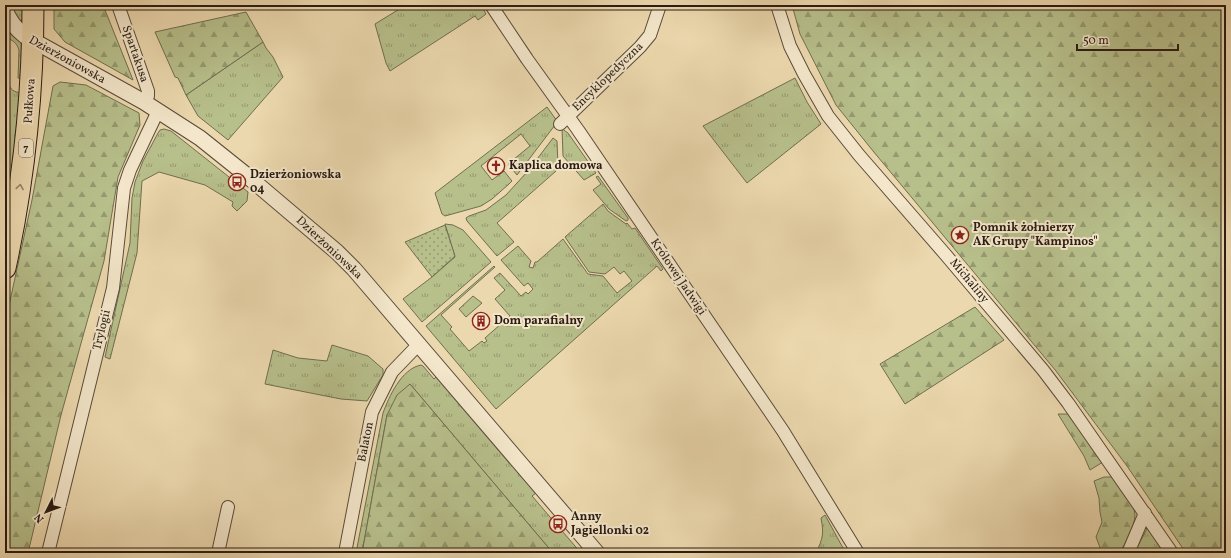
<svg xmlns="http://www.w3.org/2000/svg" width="1231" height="558" font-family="Vollkorn,serif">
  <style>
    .grass { fill: url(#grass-tufts); stroke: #706e50 }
    .forest { fill: url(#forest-firs); stroke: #706e50 }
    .park { fill: url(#park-dots); stroke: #706e50 }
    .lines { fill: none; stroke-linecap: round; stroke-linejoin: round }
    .minor-casing { stroke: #5a4b3a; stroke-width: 14 }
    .tertiary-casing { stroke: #5a4b3a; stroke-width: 17 }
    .trunk-casing { stroke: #2a1c14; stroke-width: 23 }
    .minor { stroke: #f3e6ca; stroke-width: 12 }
    .tertiary { stroke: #f3e6ca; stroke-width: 15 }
    .trunk { stroke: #ecd8ae; stroke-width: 21 }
    .oneway { stroke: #958369 }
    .labels { text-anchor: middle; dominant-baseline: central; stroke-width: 4; stroke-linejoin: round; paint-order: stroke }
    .shield { fill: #f3e6ca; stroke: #66594b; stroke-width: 1 }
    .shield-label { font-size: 11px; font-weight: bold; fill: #2a1c14 }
    .street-label { font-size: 12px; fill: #2a1c14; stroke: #f3e6ca }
    .poi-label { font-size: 12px; font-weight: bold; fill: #2a1c14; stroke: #f3e6ca; text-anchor: start }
  </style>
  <defs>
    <pattern id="grass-tufts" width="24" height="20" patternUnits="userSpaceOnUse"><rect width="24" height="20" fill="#b7bf8b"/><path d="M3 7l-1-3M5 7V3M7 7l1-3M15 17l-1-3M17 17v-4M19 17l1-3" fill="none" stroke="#959a70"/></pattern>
    <pattern id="forest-firs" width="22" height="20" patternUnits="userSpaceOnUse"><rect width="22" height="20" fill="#b7bf8b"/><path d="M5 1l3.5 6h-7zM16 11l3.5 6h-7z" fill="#959a70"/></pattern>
    <pattern id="park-dots" width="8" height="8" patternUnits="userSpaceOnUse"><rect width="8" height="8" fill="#b7bf8b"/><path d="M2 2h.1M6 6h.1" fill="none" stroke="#959a70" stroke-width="1.8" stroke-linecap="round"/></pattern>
  </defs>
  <rect width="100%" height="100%" fill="#ecd8ae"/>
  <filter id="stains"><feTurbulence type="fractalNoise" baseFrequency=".005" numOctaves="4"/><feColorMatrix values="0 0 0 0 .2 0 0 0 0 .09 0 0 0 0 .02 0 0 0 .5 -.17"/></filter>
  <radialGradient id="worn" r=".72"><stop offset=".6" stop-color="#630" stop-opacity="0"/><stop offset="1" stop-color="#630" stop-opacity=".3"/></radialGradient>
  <path class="grass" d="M 9,5 L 25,5 C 24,11 25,21 18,22 Z
    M 406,5 L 481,5 L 486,14 L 478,20 L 475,16 L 390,71 L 386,63 L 375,24 Z
    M 5,23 L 23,44 L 24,80 L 18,78 L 19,50 C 17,43 12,39 5,38 Z
    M 263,42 L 266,48 L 273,57 L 283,77 L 228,140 L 198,116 L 186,95 Z
    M 5,52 L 9,52 L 9,85 C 12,92 16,92 23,93 L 5,222 L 5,104 C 7,86 5,69 5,52 Z
    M 795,78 L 807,102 L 821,124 L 747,183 L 703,126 Z
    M 547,107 L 557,121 L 555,125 L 517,175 L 508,164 L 530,146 L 521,134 L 481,166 L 492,180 L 504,171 L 512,181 L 509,184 L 492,199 L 481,206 L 445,216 L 442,214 L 435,193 Z
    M 562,128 L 565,131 L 568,133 L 596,173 L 584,180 L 563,156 Z
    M 164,129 L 171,131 L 248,192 L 247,201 L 237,211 L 232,206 L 233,202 L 205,185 L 159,172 L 142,181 L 137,253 L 110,359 L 105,357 L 130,243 L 132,198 L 135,182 L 143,161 L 158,133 L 160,130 Z
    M 553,138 L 557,141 L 558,166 L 556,171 L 497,223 L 514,242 L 497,256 L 467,221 L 466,218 L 469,216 L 486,210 L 506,195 L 528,171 Z
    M 598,176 L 628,218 L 628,220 L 626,221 L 609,209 L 593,190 L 601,184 L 596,177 Z
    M 603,204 L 608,211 L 626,224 L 627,223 L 632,229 L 635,228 L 663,269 L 661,271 L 657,266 L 496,409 L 426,326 L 494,266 L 495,267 L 441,315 L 452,327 L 450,329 L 469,351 L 482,341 L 484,343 L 487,341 L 485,338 L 510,316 L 495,299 L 505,290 L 494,278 L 500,273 L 521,296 L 526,292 L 528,294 L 533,289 L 528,283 L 524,286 L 501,260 L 518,246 L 531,261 L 529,267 L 533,268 L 535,262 L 537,262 L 563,239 L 588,274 L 603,276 L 617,293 L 632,281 L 624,271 L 620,274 L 614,267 L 605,274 L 589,272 L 565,237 Z
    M 445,224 L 453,225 L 463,230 L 491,262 L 422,322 L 403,299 L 432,277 L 455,257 Z
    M 473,296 L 482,303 L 466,317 L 459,309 Z
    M 332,345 L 368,356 L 383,369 L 383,375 L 367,401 L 341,399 L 265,384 L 273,350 L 298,358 L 327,361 Z
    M 421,365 L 423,366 L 434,379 L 437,376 L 536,493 L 532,496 L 581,553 L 553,553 L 410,384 L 387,415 L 362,553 L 356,553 L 383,413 C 389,397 401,369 421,365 Z
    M 825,515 L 843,548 L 845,553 L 816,553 C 823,538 824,534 821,518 Z
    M 1148,527 L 1166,553 L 1134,553 Z"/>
  <path class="forest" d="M 54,5 L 103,5 L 133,80 L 65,42 L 54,29 Z
    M 792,5 L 1226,5 L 1226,553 L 1186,553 L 1127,466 L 1056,371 L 873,151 L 836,105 L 800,34 Z
    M 246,12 L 263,42 L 186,95 L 178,78 L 175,77 L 155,32 Z
    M 60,82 L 86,85 L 139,113 L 140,125 L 118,177 L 104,261 L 61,415 L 28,553 L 5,553 L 5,324 L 32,200 L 53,86 Z
    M 975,307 L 1004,340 L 905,404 L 880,364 Z
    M 410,384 L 553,553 L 362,553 L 387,415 L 397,395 Z
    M 1058,414 L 1068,414 L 1103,462 L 1090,470 L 1084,456 Z
    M 1104,477 L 1114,477 C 1120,486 1135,504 1135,515 C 1135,526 1125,543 1120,553 L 1102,553 L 1096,537 L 1102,522 L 1100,512 L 1099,498 L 1094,481 Z"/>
  <path class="park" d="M 445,225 L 455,256 L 432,277 L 405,242 Z"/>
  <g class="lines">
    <defs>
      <path id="minor" d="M 118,5 L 148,91 L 148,96 L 144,102
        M 491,5 L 527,59 L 578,130 L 783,431 L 858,553
        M 777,5 L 790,46 L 804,74 L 828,116 L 859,155 L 945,254 L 1043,370 L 1068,403 L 1172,553
        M 560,124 L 640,47 L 650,35 L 660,5
        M 48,553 L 113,288 L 124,188 L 130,170 L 158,111
        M 218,553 L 228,507
        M 345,553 L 372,412 L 392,372 L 419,344
        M 1128,553 L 1145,513"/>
      <path id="tertiary" d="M 5,9 C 9,21 16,29 25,36 L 144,102 L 200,138 L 245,174 L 337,252 L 354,269 L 597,553"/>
      <path id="trunk" d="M 5,268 C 24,181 33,93 33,5"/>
    </defs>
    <use href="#minor" class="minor-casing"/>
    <use href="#tertiary" class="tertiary-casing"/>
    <use href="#trunk" class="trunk-casing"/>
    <use href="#minor" class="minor"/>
    <use href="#tertiary" class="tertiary"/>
    <use href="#trunk" class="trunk"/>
  </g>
  <defs><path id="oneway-chevron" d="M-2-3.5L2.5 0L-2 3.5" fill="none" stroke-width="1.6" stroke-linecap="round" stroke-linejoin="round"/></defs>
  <use class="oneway" href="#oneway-chevron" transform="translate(20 187) rotate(-81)"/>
  <defs>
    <symbol id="church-ring" viewBox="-11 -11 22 22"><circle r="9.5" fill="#f3e6ca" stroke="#8f2418" stroke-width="1.5"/><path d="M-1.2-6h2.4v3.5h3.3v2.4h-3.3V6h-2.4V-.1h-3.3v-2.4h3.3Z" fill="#8f2418"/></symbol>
    <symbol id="bus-ring" viewBox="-11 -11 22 22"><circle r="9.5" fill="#f3e6ca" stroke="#8f2418" stroke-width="1.5"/><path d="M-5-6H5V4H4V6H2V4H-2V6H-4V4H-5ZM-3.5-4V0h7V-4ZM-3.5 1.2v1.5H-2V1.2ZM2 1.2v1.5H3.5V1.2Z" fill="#8f2418"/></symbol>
    <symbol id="sight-ring" viewBox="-11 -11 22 22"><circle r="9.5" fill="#f3e6ca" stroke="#8f2418" stroke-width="1.5"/><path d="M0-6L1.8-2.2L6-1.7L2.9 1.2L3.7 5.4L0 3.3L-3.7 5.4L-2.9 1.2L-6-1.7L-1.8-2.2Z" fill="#8f2418"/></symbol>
    <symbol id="building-ring" viewBox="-11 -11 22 22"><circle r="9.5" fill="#f3e6ca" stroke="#8f2418" stroke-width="1.5"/><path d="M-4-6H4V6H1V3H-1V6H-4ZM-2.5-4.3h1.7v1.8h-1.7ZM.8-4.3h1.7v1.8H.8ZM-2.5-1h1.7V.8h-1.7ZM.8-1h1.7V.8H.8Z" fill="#8f2418"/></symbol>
  </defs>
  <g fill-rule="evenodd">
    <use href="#church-ring" x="486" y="156" width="20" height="20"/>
    <use href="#bus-ring" x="227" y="172" width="20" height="20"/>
    <use href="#sight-ring" x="950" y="225" width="20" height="20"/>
    <use href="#building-ring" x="471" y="311" width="20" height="20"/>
    <use href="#bus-ring" x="548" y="514" width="20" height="20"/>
  </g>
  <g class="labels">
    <rect class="shield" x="19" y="139" width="14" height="18" rx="3"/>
    <g class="shield-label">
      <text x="26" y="148">7</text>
    </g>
    <g class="street-label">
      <text transform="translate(135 54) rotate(71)">Spartakusa</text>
      <text transform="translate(67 60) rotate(29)">Dzierżoniowska</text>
      <text transform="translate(608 77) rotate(-44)">Encyklopedyczna</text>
      <text transform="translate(30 101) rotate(-86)">Pułkowa</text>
      <text transform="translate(329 248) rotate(43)">Dzierżoniowska</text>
      <text transform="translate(678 277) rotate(56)">Królowej Jadwigi</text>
      <text transform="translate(969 281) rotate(50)">Michaliny</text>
      <text transform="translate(102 330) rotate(-76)">Trylogii</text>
      <text transform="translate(366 442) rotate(-79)">Balaton</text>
    </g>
    <g class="poi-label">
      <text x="509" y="166">Kaplica domowa</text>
      <text x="250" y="175">Dzierżoniowska<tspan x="250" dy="14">04</tspan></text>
      <text x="973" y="228">Pomnik żołnierzy<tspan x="973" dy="14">AK Grupy "Kampinos"</tspan></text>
      <text x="494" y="321">Dom parafialny</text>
      <text x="571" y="517">Anny<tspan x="571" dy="14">Jagiellonki 02</tspan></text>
    </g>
  </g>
  <rect width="1231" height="558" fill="none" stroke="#ecd8ae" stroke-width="20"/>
  <rect x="6" y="6" width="1219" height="546" fill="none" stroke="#2a1c14" stroke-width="2"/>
  <rect x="10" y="10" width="1211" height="538" fill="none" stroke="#2a1c14"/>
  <g transform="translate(46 512) rotate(228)" stroke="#f3e6ca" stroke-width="3" paint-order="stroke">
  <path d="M0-3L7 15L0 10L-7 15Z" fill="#2a1c14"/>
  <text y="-6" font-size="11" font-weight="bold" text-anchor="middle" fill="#2a1c14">N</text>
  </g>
  <path d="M1077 44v6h101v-6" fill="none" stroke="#2a1c14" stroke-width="2"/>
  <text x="1083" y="44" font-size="12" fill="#2a1c14" stroke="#f3e6ca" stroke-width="3" paint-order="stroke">50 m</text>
  <rect width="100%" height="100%" filter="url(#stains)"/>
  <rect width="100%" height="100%" fill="url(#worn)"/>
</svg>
